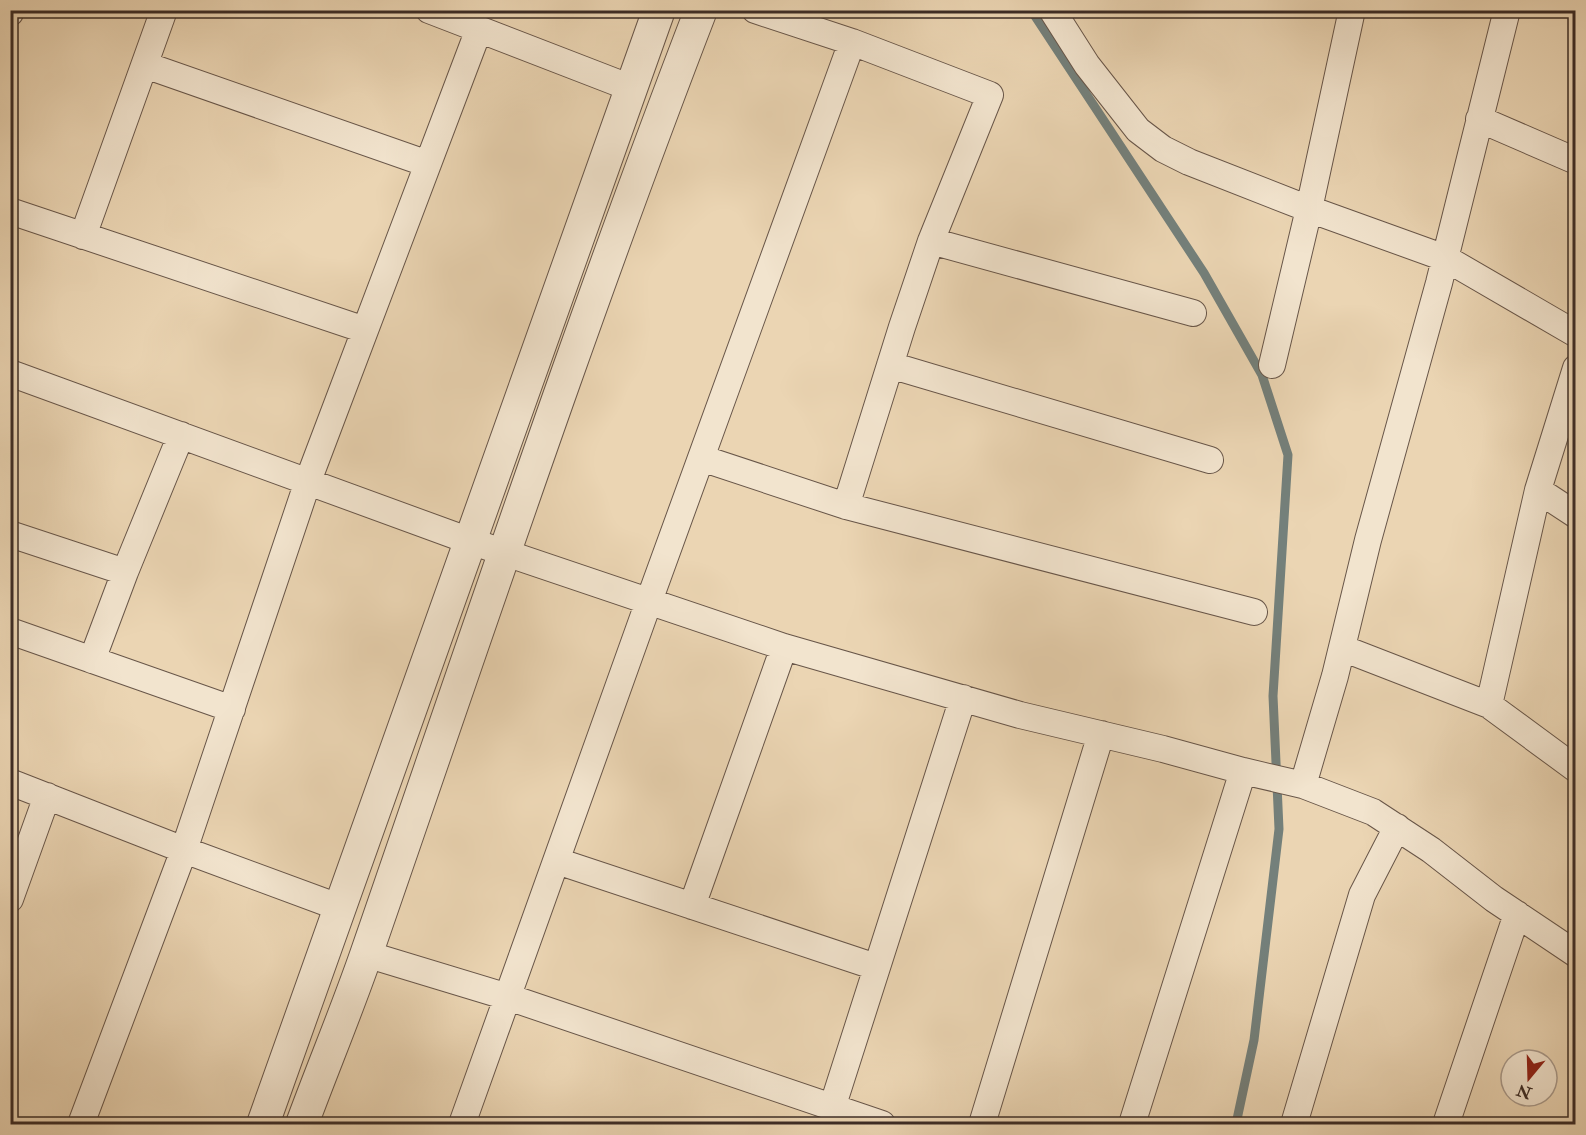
<svg xmlns="http://www.w3.org/2000/svg" width="1586" height="1135" font-family="'IM FELL Double Pica',serif">
  <style>
    .lines { fill: none; stroke-linecap: round; stroke-linejoin: round }
    .stream { stroke: #74807b; stroke-width: 9 }
    .minor-casing { stroke: #685649; stroke-width: 28 }
    .tertiary-casing { stroke: #685649; stroke-width: 34 }
    .minor { stroke: #f2e4ce; stroke-width: 26 }
    .tertiary { stroke: #f2e4ce; stroke-width: 32 }
  </style>
  <rect width="100%" height="100%" fill="#ebd5b3"/>
  <filter id="stains"><feTurbulence type="fractalNoise" baseFrequency=".00333" numOctaves="4"/><feColorMatrix values="0 0 0 0 .2 0 0 0 0 .09 0 0 0 0 .02 0 0 0 .5 -.17"/></filter>
  <radialGradient id="worn" r=".72"><stop offset=".6" stop-color="#630" stop-opacity="0"/><stop offset="1" stop-color="#630" stop-opacity=".3"/></radialGradient>
  <g class="lines">
    <path class="stream" d="M 1031,10 L 1204,273 L 1262,375 L 1288,455 L 1273,696 L 1279,829 L 1254,1040 L 1236,1124"/>
    <defs>
      <path id="minor" d="M 429,10 L 631,88
        M 1052,10 L 1087,65 L 1138,130 L 1163,149 L 1189,162 L 1309,209 L 1445,258 L 1576,334
        M 10,13 L 11,10
        M 145,65 L 428,164
        M 1479,119 L 1576,161
        M 10,211 L 365,330
        M 83,236 L 164,10
        M 931,241 L 1193,313
        M 890,365 L 1210,460
        M 1272,365 L 1309,209 L 1352,10
        M 10,373 L 470,541 L 784,647 L 1020,715 L 1163,749 L 1243,771 L 1303,785 L 1373,812 L 1431,850 L 1494,899 L 1576,954
        M 701,458 L 846,506 L 1254,612
        M 1538,490 L 1576,515
        M 846,506 L 902,327 L 931,241 L 990,95 L 852,42
        M 10,534 L 125,572
        M 10,631 L 232,709
        M 1342,648 L 1489,705 L 1576,769
        M 92,660 L 125,572 L 181,435
        M 1489,705 L 1538,490 L 1576,368
        M 10,782 L 184,850 L 341,908
        M 1303,785 L 1335,676 L 1368,540 L 1439,283 L 1507,10
        M 557,861 L 876,967
        M 10,899 L 47,796
        M 692,906 L 784,647
        M 366,954 L 508,997 L 882,1124
        M 832,1108 L 963,698
        M 81,1124 L 184,850 L 308,481 L 479,29
        M 462,1124 L 649,601 L 852,42 L 755,10
        M 982,1124 L 1101,734
        M 1132,1124 L 1243,771
        M 1294,1124 L 1362,895 L 1397,827
        M 1446,1124 L 1517,914"/>
      <path id="tertiary" d="M 263,1124 L 659,10
        M 302,1124 C 323,1067 347,1010 367,952 C 476,637 581,321 701,10"/>
    </defs>
    <use href="#minor" class="minor-casing"/>
    <use href="#tertiary" class="tertiary-casing"/>
    <use href="#minor" class="minor"/>
    <use href="#tertiary" class="tertiary"/>
  </g>
  <rect width="1586" height="1135" fill="none" stroke="#ebd5b3" stroke-width="36"/>
  <rect x="12" y="12" width="1562" height="1111" fill="none" stroke="#3c2c26" stroke-width="3"/>
  <rect x="18" y="18" width="1550" height="1099" fill="none" stroke="#3c2c26" stroke-width="1.5"/>
  <g transform="translate(1529 1078) rotate(199)"><circle r="28" fill="#f2e4ce" stroke="#a99a8b" stroke-width="1.5"/>
  <path d="M0-4.5L10 22L0 15L-10 22Z" fill="#8f2418"/>
  <text y="-9" font-size="16" font-weight="bold" text-anchor="middle" fill="#3c2c26">N</text>
  </g>
  <rect width="100%" height="100%" filter="url(#stains)"/>
  <rect width="100%" height="100%" fill="url(#worn)"/>
</svg>
